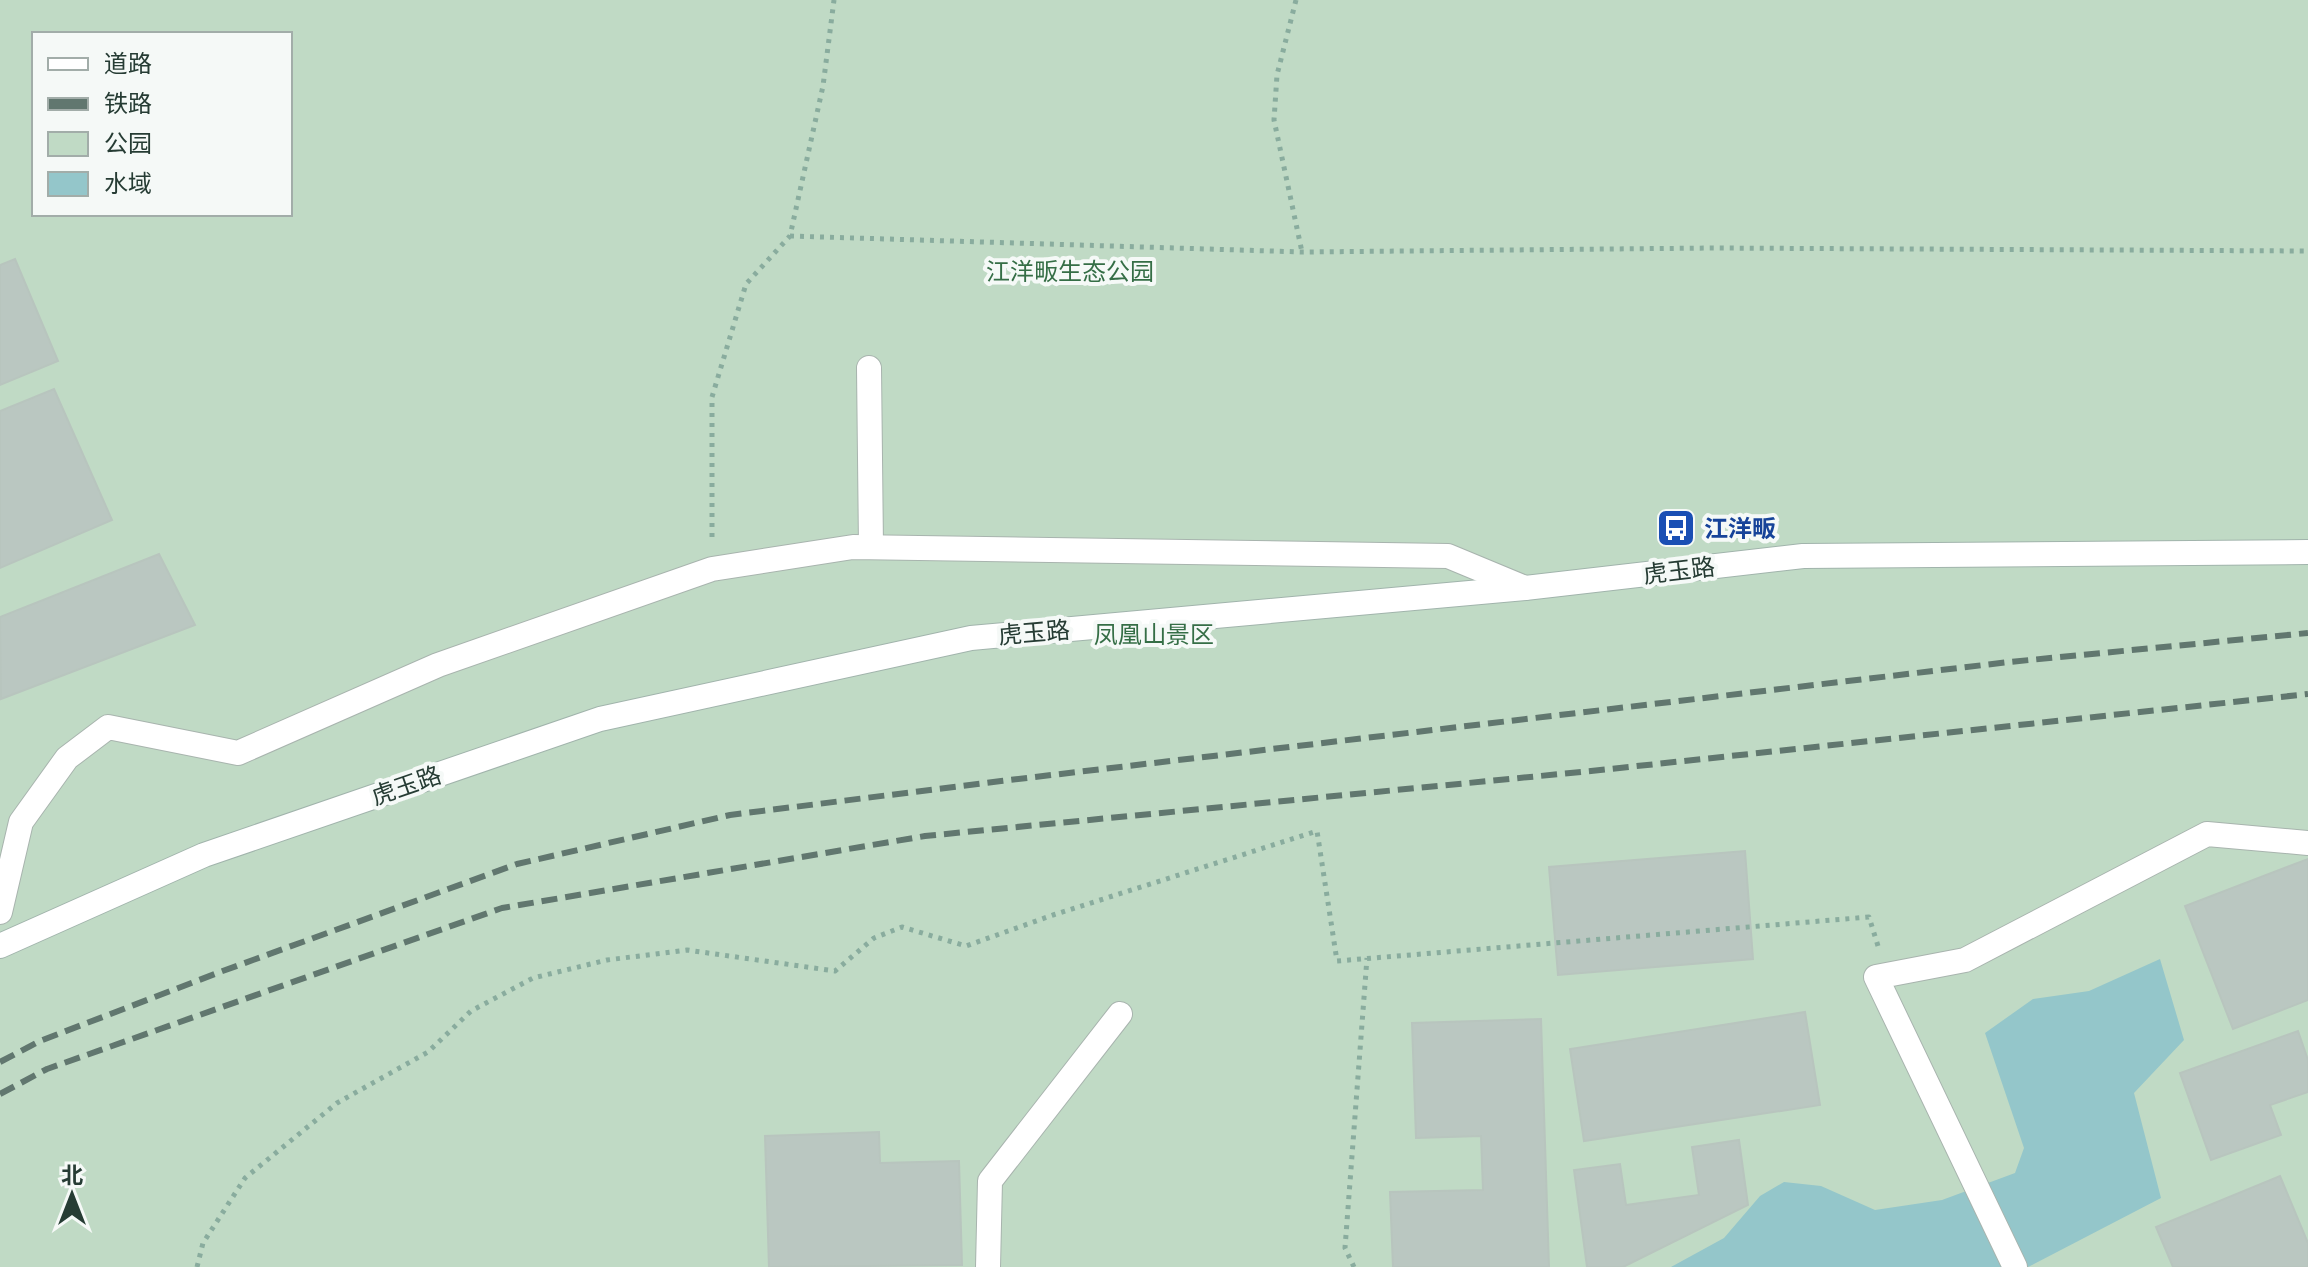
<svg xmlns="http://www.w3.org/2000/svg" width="2308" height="1267" font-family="'Public Sans','Noto Sans SC',sans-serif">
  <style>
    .green { fill: #c0dac5; fill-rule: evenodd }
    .water { fill: #94c6ca }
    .building { fill: #bac7c1; stroke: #b8c5be; stroke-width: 2 }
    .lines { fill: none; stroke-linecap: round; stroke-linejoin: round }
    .lane-casing { stroke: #a8b4ae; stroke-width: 26 }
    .street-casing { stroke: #a8b4ae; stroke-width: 26 }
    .secondary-casing { stroke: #a1b4ac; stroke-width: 26 }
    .path { stroke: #89ac9e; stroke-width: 5; stroke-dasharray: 4 6; stroke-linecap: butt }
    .lane { stroke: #fff; stroke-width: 24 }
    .street { stroke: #fff; stroke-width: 24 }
    .secondary { stroke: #fff; stroke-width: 24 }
    .rail { stroke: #61776f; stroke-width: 6; stroke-dasharray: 16 8; stroke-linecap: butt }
    .labels { text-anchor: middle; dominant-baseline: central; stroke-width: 8; stroke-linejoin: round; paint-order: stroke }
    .park-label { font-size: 24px; fill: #356e46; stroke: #f5f9f7 }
    .transit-label { font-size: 24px; font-weight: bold; fill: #164399; stroke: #f5f9f7; text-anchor: start }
    .street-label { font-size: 24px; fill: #263c34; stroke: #f5f9f7 }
  </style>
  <rect width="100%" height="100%" fill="#e5ece8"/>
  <path class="green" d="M 0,0 L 2308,0 L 2308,1267 L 0,1267 ZM 34,34 L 290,34 L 290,214 L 34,214 Z"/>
  <path class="water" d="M 2160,959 L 2184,1040 L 2134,1093 L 2161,1198 L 2028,1267 L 1671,1267 L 1724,1238 L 1760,1196 L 1784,1182 L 1821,1186 L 1875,1210 L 1942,1200 L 2015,1173 L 2024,1148 L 1985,1033 L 2033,999 L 2089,991 Z"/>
  <path class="building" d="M 15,259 L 58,361 L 0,385 L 0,265 Z
    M 54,389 L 112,520 L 0,568 L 0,411 Z
    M 159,554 L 195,625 L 1,699 L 0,617 Z
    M 1745,851 L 1753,959 L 1558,975 L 1549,867 Z
    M 2308,859 L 2308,1000 L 2233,1029 L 2185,906 Z
    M 1805,1012 L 1820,1105 L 1584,1141 L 1570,1049 Z
    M 1541,1019 L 1549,1267 L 1393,1267 L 1390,1192 L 1483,1190 L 1481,1136 L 1416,1138 L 1412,1023 Z
    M 2298,1031 L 2308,1060 L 2308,1092 L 2270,1105 L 2281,1135 L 2211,1160 L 2180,1073 Z
    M 879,1132 L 880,1163 L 959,1161 L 962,1265 L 769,1267 L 765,1136 Z
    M 1739,1140 L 1748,1205 L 1623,1267 L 1587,1267 L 1574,1170 L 1620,1164 L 1626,1205 L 1699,1195 L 1692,1147 Z
    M 2280,1176 L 2308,1243 L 2308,1267 L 2173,1267 L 2156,1227 Z"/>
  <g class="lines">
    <defs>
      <path id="lane" d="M 869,368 L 871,547
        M 988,1267 L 990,1181 L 1120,1014
        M 2015,1267 L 1876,977 L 1965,960 L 2207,834 L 2308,843"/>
      <path id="street" d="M 0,912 L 21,822 L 67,758 L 108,727 L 238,753 L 438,665 L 712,569 L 853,547 L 1448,556 L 1525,588"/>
      <path id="secondary" d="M 0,946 L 204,855 L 600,719 L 971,638 L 1525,588 L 1803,556 L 2308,552"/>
    </defs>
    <use href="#lane" class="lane-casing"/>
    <use href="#street" class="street-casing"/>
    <use href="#secondary" class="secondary-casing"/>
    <path class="path" d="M 1296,0 L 1277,75 L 1274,120 L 1302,252
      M 790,236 L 1302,252 L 1713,248 L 2308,251
      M 712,537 L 712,397 L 746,284 L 790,236 L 823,86 L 834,0
      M 197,1267 L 203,1243 L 245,1178 L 337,1103 L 428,1052 L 471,1011 L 533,978 L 607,960 L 687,950 L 835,971 L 874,938 L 902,927 L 966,946 L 1053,915 L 1317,831 L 1337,961 L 1869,917 L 1878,946
      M 1354,1267 L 1345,1248 L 1367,958"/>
    <use href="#lane" class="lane"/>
    <use href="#street" class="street"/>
    <use href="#secondary" class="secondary"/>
    <path class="rail" d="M 0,1062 L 40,1041 L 220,972 L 517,864 L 730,815 L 1001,781 L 2009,662 L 2308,633
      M 0,1094 L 47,1069 L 502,908 L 925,836 L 1591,771 L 2308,694"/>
  </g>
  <defs>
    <symbol id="bus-square" viewBox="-11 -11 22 22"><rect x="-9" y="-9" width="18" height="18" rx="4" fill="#1a4fb4" stroke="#f5f9f7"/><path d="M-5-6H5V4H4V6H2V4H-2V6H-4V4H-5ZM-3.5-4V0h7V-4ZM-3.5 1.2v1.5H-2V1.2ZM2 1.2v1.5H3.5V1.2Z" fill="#fff"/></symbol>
  </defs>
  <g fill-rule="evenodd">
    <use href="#bus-square" x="1654" y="506" width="44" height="44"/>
  </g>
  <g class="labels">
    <g class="park-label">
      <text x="1070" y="271">江洋畈生态公园</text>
      <text x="1154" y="634">凤凰山景区</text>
    </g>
    <g class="transit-label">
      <text x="1704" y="528">江洋畈</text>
    </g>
    <g class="street-label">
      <text transform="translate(1679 570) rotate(-7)">虎玉路</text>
      <text transform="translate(1034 632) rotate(-5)">虎玉路</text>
      <text transform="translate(406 785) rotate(-19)">虎玉路</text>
    </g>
  </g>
  <rect x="32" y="32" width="260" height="184" fill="#f5f9f7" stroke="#a2ada9" stroke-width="2"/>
  <rect x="48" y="58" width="40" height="12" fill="#ffffff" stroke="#a2ada9" stroke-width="2"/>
  <text x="104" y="72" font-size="24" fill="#263c34">道路</text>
  <rect x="48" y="98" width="40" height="12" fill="#61776f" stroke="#a2ada9" stroke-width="2"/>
  <text x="104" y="112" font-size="24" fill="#263c34">铁路</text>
  <rect x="48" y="132" width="40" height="24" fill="#c0dac5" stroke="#a2ada9" stroke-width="2"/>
  <text x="104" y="152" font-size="24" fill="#263c34">公园</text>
  <rect x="48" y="172" width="40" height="24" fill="#94c6ca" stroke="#a2ada9" stroke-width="2"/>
  <text x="104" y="192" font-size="24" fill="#263c34">水域</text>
  <g transform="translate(72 1195)" stroke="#f5f9f7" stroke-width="6" paint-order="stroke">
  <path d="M0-6L14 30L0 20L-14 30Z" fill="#263c34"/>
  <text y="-12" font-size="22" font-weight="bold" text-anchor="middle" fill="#263c34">北</text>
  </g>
</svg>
